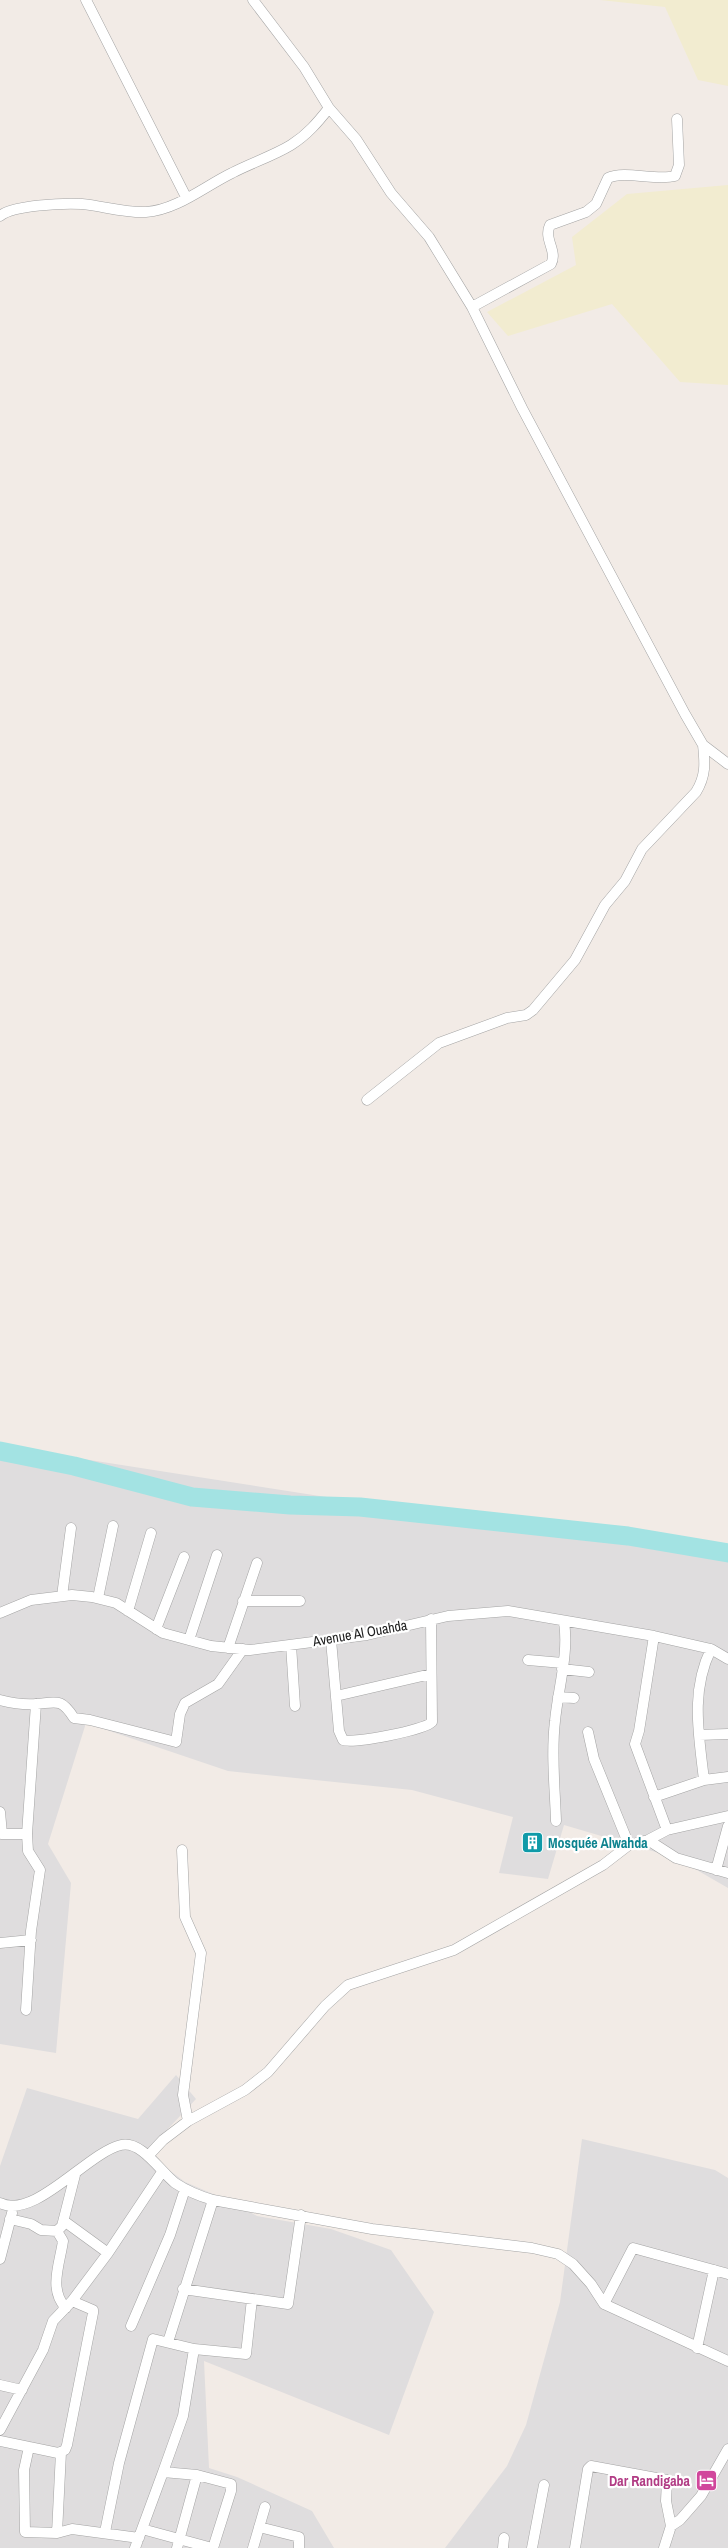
<svg xmlns="http://www.w3.org/2000/svg" width="728" height="2548" font-family="'Archivo Narrow',sans-serif">
  <style>
    .residential { fill: #dfddde }
    .farmland { fill: #f2ecd0 }
    .lines { fill: none; stroke-linecap: round; stroke-linejoin: round }
    .river { stroke: #a3e3e3; stroke-width: 19 }
    .minor-casing { stroke: #a4a4a4; stroke-width: 11 }
    .minor { stroke: #fff; stroke-width: 10 }
    .labels { text-anchor: middle; dominant-baseline: central; stroke-width: 4.5; stroke-linejoin: round; paint-order: stroke }
    .street-label { font-size: 14px; fill: #202020; stroke: #fff }
    .culture-label { font-size: 14px; font-weight: bold; fill: #0d838f; stroke: #fff; text-anchor: start }
    .hotel-label { font-size: 14px; font-weight: bold; fill: #b23c85; stroke: #fff; text-anchor: end }
  </style>
  <rect width="100%" height="100%" fill="#f2ebe6"/>
  <path class="residential" d="M 0,1446 L 728,1560 L 728,1888 L 676,1858 L 564,1825 L 548,1879 L 499,1873 L 513,1817 L 412,1790 L 228,1771 L 86,1723 L 48,1844 L 71,1883 L 56,2053 L 0,2044 Z
    M 176,2075 L 196,2099 L 150,2148 L 165,2167 L 185,2182 L 234,2203 L 257,2216 L 331,2229 L 391,2250 L 434,2312 L 389,2435 L 204,2361 L 209,2468 L 237,2477 L 312,2511 L 334,2548 L 0,2548 L 0,2166 L 27,2088 L 138,2119 Z
    M 582,2139 L 715,2170 L 728,2178 L 728,2548 L 445,2548 L 507,2466 L 526,2425 L 560,2302 Z"/>
  <path class="farmland" d="M 600,0 L 728,0 L 728,86 L 698,80 L 665,7 Z
    M 728,185 L 728,385 L 680,382 L 612,304 L 508,336 L 487,312 L 576,265 L 572,237 L 627,194 Z"/>
  <g class="lines">
    <path class="river" d="M 0,1451 L 74,1466 L 192,1497 L 290,1505 L 360,1507 L 628,1536 L 728,1553"/>
    <defs>
      <path id="minor" d="M 86,0 L 186,197
        M 253,0 L 304,67 L 329,108 L 356,139 L 391,193 L 429,237 L 472,307 L 522,408 L 685,714 L 703,745 L 728,764
        M 0,216 C 13,205 64,203 82,204 C 103,206 124,213 146,212 C 177,210 205,186 232,173 C 251,163 273,156 291,145 C 307,135 318,122 329,108
        M 472,307 L 551,264 C 558,251 543,239 550,225 L 586,212 L 596,204 L 608,178 C 624,170 656,181 675,176 L 679,165 L 677,119
        M 367,1100 L 439,1043 L 507,1018 L 526,1015 L 533,1010 L 575,960 L 605,905 L 625,881 L 642,849 L 696,792 C 706,776 705,763 703,745
        M 62,1596 L 71,1528
        M 98,1598 L 113,1526
        M 243,1601 L 300,1601
        M 128,1611 L 151,1533
        M 0,1613 L 31,1600 L 72,1595 L 92,1597 L 116,1603 L 163,1633 L 211,1646 L 250,1650 L 367,1635 L 448,1616 L 508,1611 L 654,1636 L 711,1649 L 728,1659
        M 156,1629 L 184,1557
        M 654,1636 L 639,1731 L 635,1744 L 667,1830
        M 189,1640 L 217,1555
        M 331,1640 L 339,1731 L 343,1740 C 353,1744 425,1730 432,1722 L 431,1619
        M 291,1645 L 295,1706
        M 228,1648 L 257,1563
        M 528,1660 L 563,1663
        M 562,1669 L 589,1672
        M 336,1696 L 431,1674
        M 558,1697 L 574,1698
        M 0,1700 C 11,1703 25,1705 37,1704 C 57,1702 61,1698 74,1718 L 90,1720 L 176,1742 L 180,1714 L 185,1703 L 218,1684 L 243,1649
        M 588,1732 L 594,1759 L 629,1845
        M 699,1735 L 728,1734
        M 704,1780 C 699,1735 690,1692 711,1649
        M 654,1797 L 704,1780 L 728,1777
        M 0,1812 L 2,1834 L 27,1834
        M 556,1821 C 555,1789 551,1754 555,1721 C 558,1689 569,1654 564,1622
        M 648,1840 L 676,1858 L 728,1873
        M 182,1850 L 185,1917 L 201,1953 L 183,2095 L 188,2121
        M 716,1870 L 728,1826
        M 0,1943 L 31,1940
        M 26,2010 L 31,1931 L 40,1870 L 28,1851 L 27,1834 L 36,1704
        M 148,2156 L 163,2140 L 188,2121 L 245,2090 L 268,2072 L 325,2006 L 348,1985 L 454,1950 L 603,1865 L 629,1845 L 648,1840 L 667,1830 L 728,1816
        M 0,2203 C 35,2220 87,2153 121,2145 C 141,2140 160,2171 175,2183 C 187,2191 199,2196 213,2200 L 372,2229 L 532,2248 L 558,2254 L 573,2264 L 591,2284 L 604,2304 L 728,2361
        M 10,2219 L 31,2224 L 41,2230 L 57,2231 L 62,2226 L 75,2175
        M 64,2221 L 108,2253
        M 57,2231 L 63,2241 C 60,2263 48,2290 66,2308
        M 0,2259 L 12,2213
        M 183,2289 L 288,2304 L 301,2215
        M 604,2304 L 633,2248 L 728,2274
        M 131,2326 L 170,2235 L 185,2189
        M 168,2342 L 213,2200
        M 697,2348 L 714,2270
        M 194,2349 L 246,2354 L 252,2299
        M 0,2385 L 22,2390
        M 0,2430 L 43,2350 L 53,2321 L 72,2301 L 108,2253 L 162,2172
        M 0,2441 L 58,2453 L 65,2450 L 67,2445 L 93,2313 L 93,2310 L 72,2301
        M 29,2447 L 24,2470 L 25,2532 L 57,2533 L 72,2529 L 139,2538
        M 197,2475 L 231,2484 L 231,2491 L 213,2548
        M 259,2527 L 299,2537 L 299,2548
        M 142,2529 L 212,2548
        M 105,2532 L 119,2463 L 153,2339 L 194,2349 L 183,2416 L 163,2472
        M 57,2533 L 61,2452
        M 135,2548 L 163,2472 L 197,2475 L 177,2548
        M 253,2548 L 265,2507
        M 503,2548 L 504,2538
        M 532,2548 L 544,2485
        M 575,2548 L 588,2469 L 591,2466 L 667,2480 L 666,2501 L 671,2526
        M 664,2548 L 671,2526 L 680,2520 L 701,2496 L 728,2449"/>
    </defs>
    <use href="#minor" class="minor-casing"/>
    <use href="#minor" class="minor"/>
  </g>
  <defs>
    <symbol id="building-square" viewBox="-11 -11 22 22"><rect x="-9" y="-9" width="18" height="18" rx="4" fill="#0f9aa8" stroke="#fff"/><path d="M-4-6H4V6H1V3H-1V6H-4ZM-2.5-4.3h1.7v1.8h-1.7ZM.8-4.3h1.7v1.8H.8ZM-2.5-1h1.7V.8h-1.7ZM.8-1h1.7V.8H.8Z" fill="#fff"/></symbol>
    <symbol id="hotel-square" viewBox="-11 -11 22 22"><rect x="-9" y="-9" width="18" height="18" rx="4" fill="#d1479c" stroke="#fff"/><path d="M-6-4.5h1.5V1H6V5H4.5V3h-9V5H-6ZM-4 0a1.8 1.8 0 1 1 3.6 0ZM.5 0V-2.5h3Q6-2.5 6 0Z" fill="#fff"/></symbol>
  </defs>
  <g fill-rule="evenodd">
    <use href="#building-square" x="520" y="1830" width="25" height="25"/>
    <use href="#hotel-square" x="694" y="2468" width="25" height="25"/>
  </g>
  <g class="labels">
    <g class="street-label">
      <text transform="translate(360 1633) rotate(-10)">Avenue Al Ouahda</text>
    </g>
    <g class="culture-label">
      <text x="548" y="1843">Mosquée Alwahda</text>
    </g>
    <g class="hotel-label">
      <text x="690" y="2481">Dar Randigaba</text>
    </g>
  </g>
</svg>
